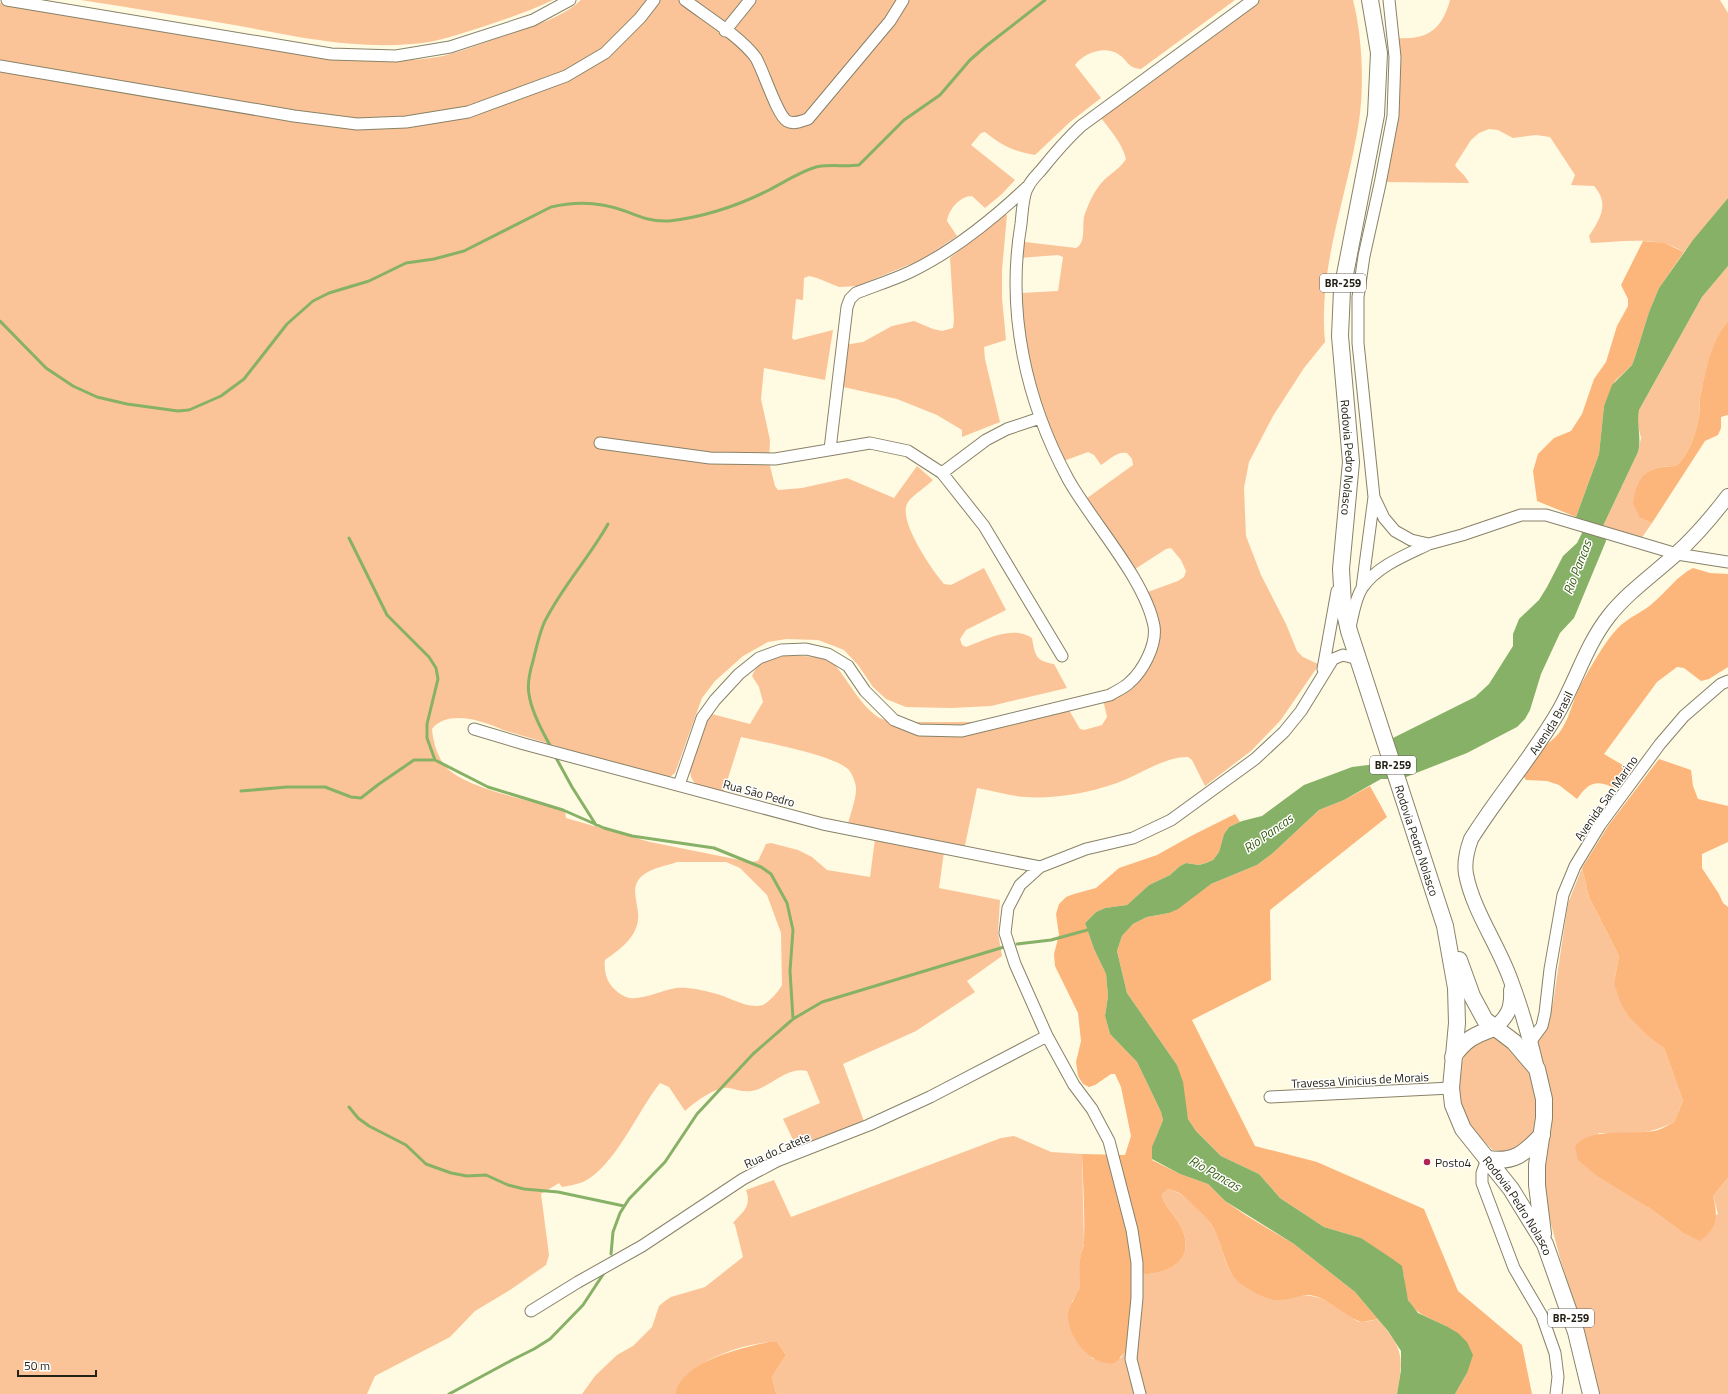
<svg xmlns="http://www.w3.org/2000/svg" width="1728" height="1394" font-family="'Titillium Web',sans-serif">
  <style>
    .green { fill: #fbc498; fill-rule: evenodd }
    .forest { fill: #fcb67b }
    .water { fill: #87b167 }
    .lines { fill: none; stroke-linecap: round; stroke-linejoin: round }
    .stream { stroke: #87b167; stroke-width: 3 }
    .minor-casing { stroke: #888268; stroke-width: 13 }
    .major-casing { stroke: #888268; stroke-width: 16 }
    .highway-casing { stroke: #888268; stroke-width: 18 }
    .minor { stroke: #fff; stroke-width: 11 }
    .major { stroke: #fff; stroke-width: 14 }
    .highway { stroke: #fff; stroke-width: 16 }
    .poi-dot { fill: #b32456; stroke: #fff; stroke-width: 1.5 }
    .labels { text-anchor: middle; dominant-baseline: central; stroke-width: 3; stroke-linejoin: round; paint-order: stroke }
    .shield { fill: #fff; stroke: #66645d; stroke-width: 1 }
    .shield-label { font-size: 11px; font-weight: bold; fill: #242217 }
    .street-label { font-size: 12px; fill: #242217; stroke: #fff }
    .poi-label { font-size: 12px; fill: #242217; stroke: #fff; text-anchor: start }
    .water-label { font-size: 13px; font-style: italic; fill: #385e0f; stroke: #fff }
  </style>
  <rect width="100%" height="100%" fill="#fffae2"/>
  <path class="green" d="M 81,0 L 553,0 C 530,11 506,19 482,27 C 459,34 436,43 411,44 C 354,49 297,37 240,26 C 187,17 134,8 81,0 Z
    M 581,0 L 1235,0 L 1141,69 C 1127,68 1128,60 1118,54 C 1105,45 1083,53 1075,65 L 1101,98 L 1070,122 L 1035,155 C 1015,152 1001,145 985,132 L 981,133 L 971,145 L 1015,180 L 1002,194 L 985,208 L 972,196 C 960,196 949,209 947,221 L 957,236 L 923,259 L 857,286 L 839,287 L 817,278 L 809,276 L 804,278 L 803,300 L 796,299 L 792,338 L 794,340 L 833,330 L 825,380 L 764,368 L 761,399 L 770,440 L 769,462 L 775,486 L 778,490 L 802,488 L 847,478 L 894,498 L 917,466 L 933,480 C 926,487 914,494 908,502 C 896,519 933,571 944,584 L 951,585 L 984,568 L 1006,610 L 966,630 L 960,639 L 962,645 L 966,647 C 987,639 1012,625 1032,638 C 1035,656 1036,661 1054,664 L 1067,688 L 991,706 L 951,708 L 906,707 L 886,699 L 873,687 L 858,665 L 844,650 L 834,646 L 818,640 L 786,639 L 768,642 L 743,656 L 715,681 L 702,698 L 675,773 L 670,777 L 634,769 L 503,730 C 483,721 448,709 432,729 C 433,742 438,759 447,768 C 467,789 536,802 565,810 L 566,818 L 650,842 L 750,862 L 758,861 L 766,844 L 771,843 L 798,850 L 812,857 L 827,870 L 870,877 L 875,839 L 846,832 C 848,821 857,798 856,787 C 855,782 853,775 849,770 C 835,755 763,742 741,737 L 723,794 C 715,791 700,789 694,782 C 682,769 702,728 708,713 L 750,724 L 763,702 L 759,687 L 752,676 C 762,648 804,657 828,658 C 847,675 856,702 878,717 C 882,720 888,720 893,722 L 987,722 L 1066,705 L 1080,729 L 1084,730 L 1102,725 L 1107,717 L 1102,695 L 1129,679 L 1150,643 L 1145,593 L 1178,581 L 1184,577 L 1186,571 L 1181,560 L 1171,548 L 1166,549 L 1132,571 L 1083,501 L 1133,465 L 1132,459 L 1127,453 C 1117,451 1109,460 1101,465 L 1094,455 L 1088,452 L 1061,462 L 1044,423 L 1020,327 L 1021,293 L 1058,291 L 1063,257 L 1058,255 L 1019,258 L 1020,244 L 1025,242 L 1076,248 C 1088,242 1080,222 1086,211 C 1091,198 1096,188 1105,179 C 1113,172 1120,168 1126,159 C 1122,143 1111,131 1101,118 L 1258,0 L 1353,0 C 1363,39 1365,93 1357,133 C 1345,202 1318,270 1325,342 L 1304,368 L 1273,416 L 1249,462 L 1244,488 L 1246,536 L 1261,575 L 1286,624 L 1297,651 L 1303,657 L 1318,664 L 1316,669 L 1280,721 L 1251,751 L 1205,786 L 1192,760 L 1188,757 C 1165,756 1136,777 1114,784 C 1088,793 1053,799 1026,797 C 1010,796 993,791 977,788 L 963,855 L 944,852 L 939,888 L 1000,900 L 998,933 L 1002,956 L 967,981 L 975,992 L 916,1031 L 843,1064 L 865,1124 L 799,1152 L 783,1119 L 820,1103 L 807,1071 C 789,1066 773,1084 756,1090 C 745,1093 739,1090 729,1088 C 716,1086 694,1103 685,1111 L 669,1087 L 660,1083 C 638,1110 615,1167 583,1182 C 577,1184 569,1186 562,1187 L 559,1183 L 541,1194 L 549,1255 L 546,1265 L 510,1290 L 475,1311 L 450,1337 L 375,1376 L 367,1394 L 0,1394 L 0,3 L 336,59 C 371,61 408,63 443,56 C 466,50 490,40 513,33 C 536,25 563,17 581,0 ZM 677,862 L 726,862 L 740,868 L 767,895 L 781,933 L 782,985 C 779,991 769,1002 763,1005 C 748,1010 728,996 713,993 C 702,990 688,987 676,988 C 662,990 639,1002 626,997 C 610,990 603,976 605,960 C 619,950 636,938 638,920 C 640,905 628,888 642,876 C 651,868 666,866 677,862 Z
    M 1450,0 L 1720,0 L 1728,13 L 1728,198 L 1684,252 C 1657,235 1621,242 1591,243 L 1589,236 C 1600,219 1610,204 1594,186 L 1571,185 L 1575,175 L 1550,137 L 1536,135 L 1513,138 L 1498,130 L 1489,129 L 1479,133 L 1471,140 L 1455,165 C 1458,171 1466,175 1469,183 L 1384,182 C 1395,134 1405,87 1397,38 C 1427,40 1442,30 1450,0 Z
    M 1004,213 L 1007,215 L 1002,270 L 1002,298 L 1006,340 L 984,347 L 985,359 L 1000,422 L 962,437 L 962,430 L 937,415 L 897,399 L 839,386 L 844,345 L 863,342 L 892,326 L 914,321 L 933,329 L 942,331 L 953,328 L 954,320 L 950,258 Z
    M 1728,266 L 1728,321 C 1713,339 1704,376 1700,398 C 1699,404 1700,411 1699,417 C 1696,433 1689,455 1676,466 C 1634,467 1641,485 1640,518 L 1652,523 L 1641,539 L 1603,526 L 1638,452 L 1641,438 L 1637,421 L 1639,410 L 1702,297 Z
    M 1582,868 L 1589,897 L 1619,956 L 1614,983 L 1659,1043 L 1664,1048 L 1683,1101 L 1674,1122 C 1646,1136 1628,1134 1598,1133 L 1648,1207 L 1682,1232 L 1718,1214 L 1713,1196 L 1728,1178 L 1728,1394 L 1599,1394 L 1588,1347 L 1560,1258 L 1541,1186 L 1532,1047 L 1544,1030 L 1553,1003 L 1568,903 Z
    M 1481,1035 L 1501,1037 L 1520,1056 L 1534,1080 L 1540,1113 L 1536,1139 L 1517,1154 L 1493,1150 L 1473,1131 L 1461,1103 L 1456,1076 L 1468,1048 Z
    M 1014,1136 L 1051,1152 L 1082,1154 L 1084,1243 L 1080,1259 L 1080,1285 L 1077,1295 L 1072,1301 L 1077,1340 L 1093,1359 L 1121,1358 L 1134,1335 L 1135,1275 C 1163,1275 1197,1263 1182,1229 C 1177,1216 1165,1209 1162,1195 L 1168,1189 C 1187,1193 1212,1221 1219,1239 C 1223,1251 1225,1267 1234,1276 C 1241,1284 1270,1295 1280,1300 C 1309,1292 1322,1295 1346,1313 C 1351,1317 1356,1322 1362,1322 C 1367,1322 1373,1320 1378,1319 C 1403,1349 1404,1355 1397,1394 L 779,1394 L 776,1393 L 772,1377 L 786,1355 L 777,1342 C 749,1341 682,1362 675,1394 L 582,1394 L 595,1376 L 617,1355 L 633,1346 L 652,1327 L 659,1306 L 665,1301 L 671,1297 L 705,1287 L 743,1257 L 735,1225 L 733,1223 C 743,1211 752,1207 746,1190 L 774,1180 L 791,1217 L 1001,1138 Z"/>
  <path class="forest" d="M 1643,241 L 1664,243 L 1684,252 L 1659,288 L 1649,312 L 1635,357 L 1632,365 L 1615,381 L 1604,406 L 1599,454 L 1576,517 L 1537,501 L 1533,471 L 1538,454 L 1554,438 L 1571,431 L 1582,414 L 1594,379 L 1606,362 L 1617,326 L 1628,306 L 1628,299 L 1621,285 Z
    M 1728,321 L 1728,415 L 1721,417 L 1721,428 L 1718,435 L 1705,441 L 1652,523 L 1640,518 L 1633,503 C 1638,473 1648,467 1676,466 C 1689,455 1696,433 1699,417 C 1700,411 1699,404 1700,398 C 1705,373 1711,341 1728,321 Z
    M 1693,568 L 1710,573 L 1728,574 L 1728,667 L 1709,679 L 1701,681 L 1684,668 L 1677,667 L 1657,682 L 1604,754 L 1631,770 L 1618,789 C 1597,780 1590,780 1577,799 L 1559,785 L 1547,781 L 1526,780 L 1524,777 C 1526,757 1547,747 1559,733 C 1569,720 1572,703 1579,688 C 1589,670 1603,644 1617,629 C 1628,617 1644,612 1654,602 C 1667,591 1677,576 1693,568 Z
    M 1659,759 L 1691,770 L 1693,786 L 1698,799 L 1728,806 L 1728,842 L 1702,854 L 1702,868 L 1719,894 L 1723,903 L 1728,907 L 1728,1178 L 1713,1196 C 1718,1217 1718,1227 1700,1241 L 1682,1232 L 1648,1207 L 1597,1176 L 1578,1160 L 1575,1147 C 1586,1127 1632,1135 1654,1131 C 1661,1130 1668,1125 1674,1122 L 1683,1101 L 1664,1048 L 1648,1036 L 1630,1018 L 1621,1004 L 1614,983 L 1619,956 L 1589,897 L 1582,868 L 1608,826 Z
    M 1370,786 L 1387,817 L 1270,910 L 1271,980 L 1192,1020 L 1255,1146 L 1317,1162 L 1424,1209 L 1458,1291 L 1522,1345 L 1532,1394 L 1455,1394 L 1467,1373 L 1446,1326 C 1419,1313 1404,1311 1404,1275 L 1361,1238 L 1324,1227 L 1280,1198 L 1259,1174 L 1221,1156 L 1196,1131 L 1188,1119 L 1177,1065 L 1127,993 L 1117,951 L 1122,936 L 1133,924 L 1147,917 L 1169,913 L 1211,884 L 1257,865 L 1273,853 L 1319,810 L 1344,800 Z
    M 1235,814 L 1240,822 L 1229,827 L 1224,834 L 1219,852 L 1213,860 L 1206,863 L 1199,865 L 1186,863 L 1180,866 L 1170,875 L 1149,885 L 1127,905 L 1105,908 L 1096,912 L 1085,923 L 1094,949 L 1106,974 L 1108,996 L 1105,1016 L 1110,1034 L 1137,1062 L 1161,1112 L 1163,1120 L 1156,1137 L 1152,1160 L 1180,1174 L 1208,1184 L 1225,1201 L 1247,1216 L 1294,1244 L 1355,1292 L 1378,1319 C 1373,1320 1368,1321 1363,1322 C 1353,1322 1331,1301 1318,1297 C 1304,1292 1294,1300 1280,1300 C 1267,1301 1252,1291 1241,1284 C 1225,1272 1224,1250 1216,1233 C 1211,1222 1202,1213 1193,1205 C 1185,1197 1179,1191 1168,1189 L 1162,1195 C 1165,1209 1177,1216 1182,1229 C 1197,1264 1163,1275 1135,1275 L 1135,1335 L 1126,1351 L 1115,1363 C 1092,1367 1070,1340 1068,1318 C 1067,1304 1079,1296 1080,1284 C 1080,1276 1079,1268 1080,1260 C 1080,1254 1084,1248 1084,1242 C 1085,1213 1083,1183 1082,1154 L 1125,1155 L 1131,1136 L 1121,1087 L 1115,1074 L 1111,1074 L 1095,1085 L 1089,1087 L 1083,1084 L 1078,1076 L 1076,1062 L 1081,1041 L 1078,1013 L 1055,966 L 1054,954 L 1059,935 L 1056,914 L 1059,904 L 1066,897 L 1074,894 L 1096,888 L 1119,868 L 1157,855 L 1191,836 Z
    M 769,1342 L 777,1342 L 786,1355 L 772,1377 L 776,1393 L 779,1394 L 675,1394 C 682,1361 742,1348 769,1342 Z"/>
  <path class="water" d="M 1728,198 L 1728,266 L 1702,297 L 1639,410 C 1636,425 1642,437 1638,452 L 1603,526 L 1606,541 L 1574,618 L 1560,633 L 1541,674 L 1530,710 L 1525,719 L 1517,727 L 1467,753 L 1401,779 L 1381,779 L 1344,800 L 1319,810 L 1273,853 L 1257,865 L 1211,884 L 1178,909 L 1169,913 L 1147,917 L 1133,924 L 1122,936 L 1117,951 L 1127,993 L 1177,1065 L 1183,1082 L 1188,1119 L 1196,1131 L 1221,1156 L 1259,1174 L 1280,1198 L 1324,1227 L 1361,1238 L 1394,1260 L 1402,1266 L 1408,1300 L 1418,1313 L 1446,1326 L 1458,1333 L 1467,1342 L 1473,1355 L 1467,1373 L 1455,1394 L 1397,1394 L 1401,1370 L 1401,1351 L 1388,1331 L 1355,1292 L 1294,1244 L 1225,1201 L 1208,1184 L 1180,1174 L 1152,1159 L 1152,1147 L 1163,1120 L 1161,1112 L 1137,1062 L 1110,1034 L 1105,1016 L 1108,996 L 1106,974 L 1094,949 L 1085,923 L 1096,912 L 1105,908 L 1127,905 L 1149,885 L 1170,875 L 1180,866 L 1186,863 L 1199,865 L 1206,863 L 1213,860 L 1219,852 L 1224,834 L 1229,827 L 1242,821 L 1262,816 L 1304,785 L 1352,767 L 1376,764 L 1389,740 L 1475,697 L 1489,684 L 1513,646 L 1513,634 L 1519,619 L 1539,600 L 1547,587 L 1563,556 L 1577,543 L 1582,533 L 1576,517 L 1599,454 L 1604,406 L 1612,385 L 1632,365 L 1635,357 L 1649,312 L 1659,288 L 1693,240 Z"/>
  <g class="lines">
    <path class="stream" d="M 0,321 L 46,368 L 73,386 L 97,397 L 127,404 L 178,411 L 189,410 L 221,396 L 244,379 L 287,324 L 313,301 L 329,293 L 369,281 L 406,263 L 434,259 L 464,251 L 551,207 C 576,201 601,202 625,211 C 640,217 652,222 669,221 C 703,217 737,206 767,191 C 783,183 799,172 816,167 C 831,164 845,167 859,165 L 904,120 L 940,95 L 970,60 L 986,46 L 1045,0
      M 349,538 L 387,615 L 429,657 L 436,668 L 438,679 L 427,724 L 427,738 L 435,760
      M 551,747 C 543,733 531,711 529,694 C 527,684 530,671 533,661 C 536,649 539,635 544,623 C 561,588 589,558 608,524
      M 555,756 L 572,787 L 596,825
      M 241,791 L 287,787 L 325,787 L 351,797 L 361,798 L 379,784 L 414,760 L 435,760 L 488,787 L 563,810 L 604,828 L 632,836 L 714,848 L 761,867 L 771,874 L 787,903 L 793,930 L 790,971 L 793,1019
      M 1017,944 L 1051,940 L 1091,929
      M 349,1107 L 358,1118 L 369,1126 L 406,1145 L 426,1164 L 451,1173 L 467,1176 L 486,1175 L 508,1185 L 524,1189 L 558,1192 L 624,1206
      M 611,1254 L 613,1232 L 620,1213 L 629,1199 L 665,1162 L 697,1114 L 753,1054 L 793,1019 L 822,1002 L 1004,947
      M 449,1394 L 514,1359 L 534,1349 L 550,1339 L 583,1305 L 606,1270"/>
    <defs>
      <path id="minor" d="M 7,0 L 331,54 L 396,56 L 450,47 L 533,20 L 570,0
        M 685,0 C 706,16 741,37 756,58 C 764,72 777,115 787,121 C 794,125 801,121 808,119 L 890,21 L 903,0
        M 725,31 L 750,0
        M 0,66 L 294,116 L 357,124 L 406,122 L 468,112 L 566,76 L 605,53 L 640,18 L 654,0
        M 600,443 L 710,458 L 775,459 L 870,443 L 908,451 L 942,473 L 984,526 L 1062,656
        M 830,449 L 847,307 L 850,299 L 856,293 C 874,286 893,280 910,272 C 954,251 992,220 1027,187
        M 942,473 L 986,440 L 1007,429 L 1040,418
        M 1374,497 L 1384,518 L 1395,531 L 1411,540 L 1429,544 L 1462,535 L 1521,515 L 1546,515 L 1677,554 L 1728,562
        M 1362,588 L 1374,497 L 1358,343 L 1358,297 L 1364,256 L 1380,184 L 1393,116 L 1395,57 L 1389,0
        M 1350,627 C 1353,615 1355,599 1362,588 C 1377,566 1406,555 1429,544
        M 1323,669 L 1337,591
        M 474,729 L 524,744 L 823,824 L 1040,867
        M 679,785 L 702,718 L 715,700 L 739,674 L 759,658 L 781,650 L 806,649 L 828,654 L 848,666 L 865,691 L 894,720 L 919,730 L 962,731 L 1110,695 C 1116,691 1124,688 1129,683 C 1143,671 1157,645 1154,626 C 1145,579 1092,522 1068,479 C 1026,401 1006,313 1021,224 C 1022,215 1023,194 1028,187 C 1031,180 1037,175 1042,169 C 1054,154 1066,140 1081,126 L 1253,0
        M 1531,1041 L 1542,1026 L 1545,1013 L 1550,969 L 1563,895 L 1575,866 L 1600,825 L 1660,744 L 1684,716 L 1721,684 L 1728,681
        M 1270,1097 L 1451,1088
        M 1487,1159 L 1482,1173 L 1482,1183 L 1514,1268 L 1542,1316 L 1555,1353 L 1558,1377 L 1556,1394
        M 531,1311 L 578,1282 L 642,1246 L 743,1179 L 777,1161 L 869,1125 L 930,1097 L 1047,1036
        M 1140,1394 L 1131,1359 L 1137,1298 L 1137,1263 L 1132,1230 L 1109,1141 L 1092,1109 L 1074,1085 L 1047,1036 L 1015,964 L 1005,933 L 1008,908 L 1020,885 L 1040,867 L 1086,849 L 1133,838 L 1171,820 L 1255,759 L 1284,732 L 1301,711 L 1333,659 L 1343,655 L 1358,659"/>
      <g id="major">
        <path d="M 1494,1028 C 1508,1017 1512,1008 1511,990"/>
        <path id="s1" d="M 1537,1069 C 1530,1039 1522,1010 1511,981 C 1499,946 1473,911 1466,874 C 1464,862 1467,850 1471,839 C 1499,794 1534,755 1560,709 C 1577,678 1587,644 1609,616 C 1628,592 1654,574 1676,554 C 1695,537 1712,517 1728,496"/>
      </g>
      <g id="highway">
        <path id="s2" d="M 1370,0 L 1379,53 L 1376,115 L 1342,290 L 1340,336 L 1351,462 L 1341,569 L 1343,604 L 1349,631 L 1445,926 L 1456,988 L 1457,1023 L 1451,1088 L 1453,1105 L 1463,1129 L 1511,1189 L 1545,1244 L 1576,1332 L 1591,1394"/>
        <path d="M 1459,960 L 1472,996 L 1485,1020 L 1514,1042 L 1537,1069 L 1544,1099 L 1544,1118 L 1537,1165 L 1537,1185 L 1543,1234"/>
        <path d="M 1453,1057 C 1465,1039 1475,1035 1494,1028"/>
        <path d="M 1487,1159 C 1514,1163 1524,1154 1542,1135"/>
      </g>
    </defs>
    <use href="#minor" class="minor-casing"/>
    <use href="#major" class="major-casing"/>
    <use href="#highway" class="highway-casing"/>
    <use href="#minor" class="minor"/>
    <use href="#major" class="major"/>
    <use href="#highway" class="highway"/>
  </g>
  <circle class="poi-dot" cx="1427" cy="1162" r="4"/>
  <g class="labels">
    <g class="shield">
      <rect x="1320" y="274" width="46" height="18" rx="3"/>
      <rect x="1370" y="756" width="46" height="18" rx="3"/>
      <rect x="1548" y="1309" width="46" height="18" rx="3"/>
    </g>
    <g class="shield-label">
      <text x="1343" y="283">BR-259</text>
      <text x="1393" y="765">BR-259</text>
      <text x="1571" y="1318">BR-259</text>
    </g>
    <g class="street-label">
      <text stroke="none"><textPath href="#s2" startOffset="462">Rodovia Pedro Nolasco</textPath></text>
      <text stroke="none"><textPath href="#s1" startOffset="385">Avenida Brasil</textPath></text>
      <text transform="translate(759 793) rotate(15)">Rua São Pedro</text>
      <text transform="translate(1606 798) rotate(-55)">Avenida San Marino</text>
      <text stroke="none"><textPath href="#s2" startOffset="857">Rodovia Pedro Nolasco</textPath></text>
      <text transform="translate(1360 1080) rotate(-3)">Travessa Vinicius de Morais</text>
      <text transform="translate(777 1150) rotate(-24)">Rua do Catete</text>
      <text stroke="none"><textPath href="#s2" startOffset="1248">Rodovia Pedro Nolasco</textPath></text>
    </g>
    <g class="poi-label">
      <text x="1435" y="1162">Posto4</text>
    </g>
    <g class="water-label">
      <text transform="translate(1577 567) rotate(-69)">Rio Pancas</text>
      <text transform="translate(1268 833) rotate(-35)">Rio Pancas</text>
      <text transform="translate(1215 1173) rotate(30)">Rio Pancas</text>
    </g>
  </g>
  <path d="M18 1370v6h78v-6" fill="none" stroke="#242217" stroke-width="2"/>
  <text x="24" y="1370" font-size="12" fill="#242217" stroke="#ffffff" stroke-width="3" paint-order="stroke">50 m</text>
</svg>
